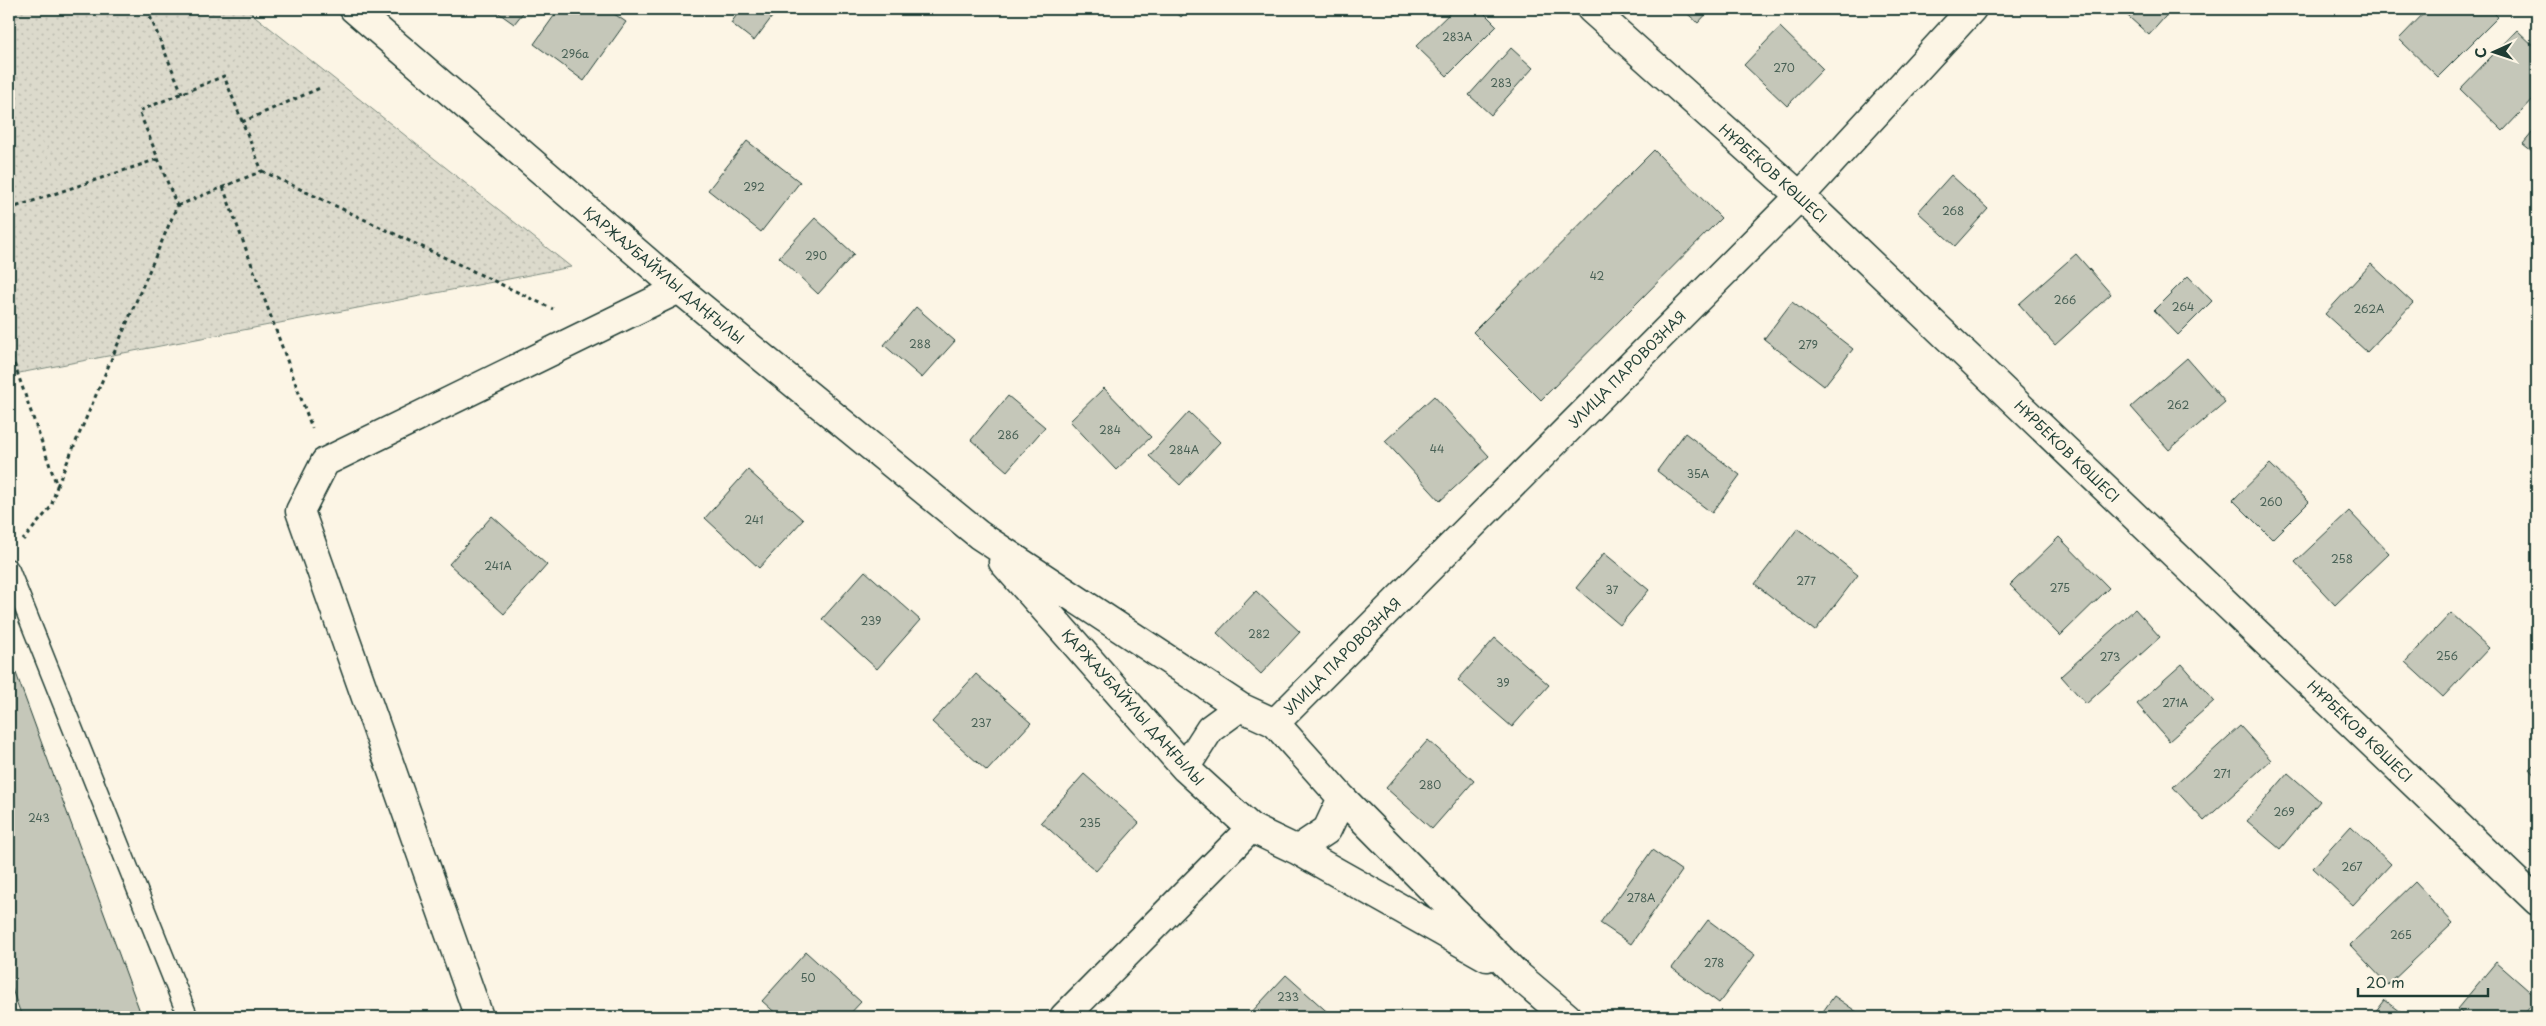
<svg xmlns="http://www.w3.org/2000/svg" width="2546" height="1026" font-family="'Playpen Sans',sans-serif">
  <style>
    .grass { fill: url(#grass-dots); stroke: #7e8c80 }
    .building { fill: #c5c7b9; stroke: #1f3d34 }
    .lines { fill: none; stroke-linecap: round; stroke-linejoin: round }
    .service-casing { stroke: #1f3d34; stroke-width: 22 }
    .minor-casing { stroke: #1f3d34; stroke-width: 31 }
    .trunk-casing { stroke: #1f3d34; stroke-width: 31 }
    .path { stroke: #1f3d34; stroke-width: 3; stroke-dasharray: 4 4; stroke-linecap: butt }
    .service { stroke: #fcf5e5; stroke-width: 19 }
    .minor { stroke: #fcf5e5; stroke-width: 28 }
    .trunk { stroke: #fcf5e5; stroke-width: 28 }
    .labels { text-anchor: middle; dominant-baseline: central; stroke-width: 5; stroke-linejoin: round; paint-order: stroke }
    .number-label { font-size: 11px; fill: #486055 }
    .street-label { font-size: 14px; fill: #1f3d34; stroke: #fcf5e5 }
  </style>
  <defs>
    <pattern id="grass-dots" width="8" height="8" patternUnits="userSpaceOnUse" patternTransform="scale(1.25)"><rect width="8" height="8" fill="#dcdacc"/><path d="M2 2h.1M6 6h.1" fill="none" stroke="#bcbcb0" stroke-width="1.8" stroke-linecap="round"/></pattern>
  </defs>
  <rect width="100%" height="100%" fill="#fcf5e5"/>
  <filter id="ink" filterUnits="userSpaceOnUse"><feTurbulence type="fractalNoise" baseFrequency=".02" numOctaves="2"/><feDisplacementMap in="SourceGraphic" scale="10" xChannelSelector="R" yChannelSelector="G"/><feConvolveMatrix kernelMatrix="1 2 1 2 8 2 1 2 1" color-interpolation-filters="sRGB"/></filter>
  <g filter="url(#ink)">
    <path class="grass" d="M 9,9 L 246,9 L 571,267 L 9,375 Z"/>
    <path class="building" d="M 493,9 L 526,9 L 514,24 Z
      M 559,9 L 607,9 L 626,22 L 584,81 L 534,44 Z
      M 741,9 L 778,9 L 754,41 L 731,23 Z
      M 1172,9 L 1189,9 L 1181,17 Z
      M 1388,9 L 1401,9 L 1396,15 Z
      M 1454,9 L 1480,9 L 1497,26 L 1447,76 L 1416,46 Z
      M 1682,9 L 1711,9 L 1698,23 Z
      M 2120,9 L 2172,9 L 2149,35 Z
      M 2428,9 L 2490,9 L 2498,17 L 2438,77 L 2399,39 Z
      M 1780,27 L 1823,69 L 1787,106 L 1744,65 Z
      M 2517,30 L 2537,49 L 2537,95 L 2503,131 L 2460,89 Z
      M 1511,48 L 1533,68 L 1491,115 L 1469,95 Z
      M 2537,127 L 2537,155 L 2523,144 Z
      M 747,141 L 800,182 L 761,232 L 708,190 Z
      M 1654,150 L 1721,218 L 1541,400 L 1473,332 Z
      M 1951,175 L 1988,209 L 1955,246 L 1918,212 Z
      M 815,218 L 854,254 L 818,294 L 779,257 Z
      M 2076,254 L 2111,294 L 2055,345 L 2019,304 Z
      M 2371,264 L 2413,303 L 2367,352 L 2325,314 Z
      M 2188,276 L 2212,301 L 2178,335 L 2154,310 Z
      M 1792,302 L 1853,349 L 1824,386 L 1764,339 Z
      M 916,307 L 955,341 L 922,378 L 884,345 Z
      M 2187,358 L 2225,402 L 2169,450 L 2131,407 Z
      M 1104,388 L 1151,437 L 1116,470 L 1070,421 Z
      M 1008,396 L 1045,427 L 1007,471 L 971,440 Z
      M 1434,396 L 1489,456 L 1440,501 L 1385,441 Z
      M 1189,412 L 1220,442 L 1180,485 L 1149,456 Z
      M 1685,433 L 1740,475 L 1712,513 L 1657,471 Z
      M 2270,464 L 2309,502 L 2272,539 L 2233,500 Z
      M 748,470 L 803,520 L 759,568 L 705,518 Z
      M 2349,511 L 2389,553 L 2335,605 L 2295,562 Z
      M 492,516 L 547,565 L 504,614 L 449,564 Z
      M 1798,528 L 1858,575 L 1815,631 L 1755,584 Z
      M 2059,537 L 2109,588 L 2060,636 L 2010,585 Z
      M 1604,553 L 1649,590 L 1620,625 L 1576,588 Z
      M 865,571 L 920,620 L 877,669 L 822,619 Z
      M 1256,591 L 1300,632 L 1261,674 L 1217,633 Z
      M 2135,609 L 2160,637 L 2086,704 L 2061,676 Z
      M 2451,613 L 2489,648 L 2443,697 L 2405,662 Z
      M 1495,638 L 1549,685 L 1512,727 L 1458,680 Z
      M 9,654 L 142,1017 L 22,1017 L 9,981 Z
      M 2182,664 L 2214,701 L 2169,741 L 2137,704 Z
      M 976,674 L 1031,723 L 987,771 L 932,722 Z
      M 2240,726 L 2271,760 L 2204,821 L 2173,787 Z
      M 1428,740 L 1474,781 L 1432,829 L 1386,788 Z
      M 2537,761 L 2537,778 L 2529,769 Z
      M 2288,773 L 2320,801 L 2280,849 L 2247,821 Z
      M 1084,774 L 1139,823 L 1096,871 L 1041,822 Z
      M 2351,826 L 2391,864 L 2353,905 L 2313,868 Z
      M 1652,850 L 1682,871 L 1631,944 L 1600,923 Z
      M 2415,882 L 2453,923 L 2388,985 L 2350,945 Z
      M 1708,920 L 1755,955 L 1719,1003 L 1672,968 Z
      M 806,952 L 861,1002 L 847,1017 L 780,1017 L 762,1001 Z
      M 2496,962 L 2537,998 L 2522,1017 L 2467,1017 L 2457,1009 Z
      M 1286,975 L 1333,1017 L 1247,1017 Z
      M 1834,996 L 1864,1017 L 1819,1017 Z
      M 2385,1000 L 2408,1017 L 2372,1017 Z"/>
    <g class="lines">
      <defs>
        <path id="service" d="M 9,569 L 188,1017"/>
        <path id="minor" d="M 1591,9 L 1800,196 L 2537,901
          M 1275,723 L 1800,196 L 1972,9
          M 479,1017 L 300,511 L 325,462 L 679,289
          M 1064,1017 L 1251,828"/>
        <path id="trunk" d="M 354,9 L 679,289 L 979,535 L 1240,707 L 1275,723 L 1342,798 L 1514,972 L 1567,1017
          M 1003,562 L 1185,768 L 1251,828 L 1297,850 L 1487,957
          M 1185,768 L 1210,729 L 1240,707
          M 1297,850 L 1327,830 L 1342,798"/>
      </defs>
      <use href="#service" class="service-casing"/>
      <use href="#minor" class="minor-casing"/>
      <use href="#trunk" class="trunk-casing"/>
      <path class="path" d="M 147,9 L 182,93
        M 242,122 L 320,88
        M 262,171 L 553,309
        M 223,187 L 312,428
        M 9,209 L 158,159
        M 9,349 L 57,486 L 51,507 L 23,540
        M 57,486 L 177,206 L 139,111 L 224,76 L 262,171 L 177,206"/>
      <use href="#service" class="service"/>
      <use href="#minor" class="minor"/>
      <use href="#trunk" class="trunk"/>
    </g>
  </g>
  <g class="labels">
    <g class="number-label">
      <text x="1457" y="36">283А</text>
      <text x="575" y="53">296а</text>
      <text x="1784" y="67">270</text>
      <text x="1501" y="82">283</text>
      <text x="754" y="186">292</text>
      <text x="1953" y="210">268</text>
      <text x="816" y="255">290</text>
      <text x="1597" y="275">42</text>
      <text x="2065" y="299">266</text>
      <text x="2183" y="306">264</text>
      <text x="2369" y="308">262А</text>
      <text x="920" y="343">288</text>
      <text x="1808" y="344">279</text>
      <text x="2178" y="404">262</text>
      <text x="1110" y="429">284</text>
      <text x="1008" y="434">286</text>
      <text x="1437" y="448">44</text>
      <text x="1184" y="449">284А</text>
      <text x="1698" y="473">35А</text>
      <text x="2271" y="501">260</text>
      <text x="754" y="519">241</text>
      <text x="2342" y="558">258</text>
      <text x="498" y="565">241А</text>
      <text x="1806" y="580">277</text>
      <text x="2060" y="587">275</text>
      <text x="1612" y="589">37</text>
      <text x="871" y="620">239</text>
      <text x="1259" y="633">282</text>
      <text x="2447" y="655">256</text>
      <text x="2110" y="656">273</text>
      <text x="1503" y="682">39</text>
      <text x="2175" y="702">271А</text>
      <text x="981" y="722">237</text>
      <text x="2222" y="773">271</text>
      <text x="1430" y="784">280</text>
      <text x="2284" y="811">269</text>
      <text x="39" y="817">243</text>
      <text x="1090" y="822">235</text>
      <text x="2352" y="866">267</text>
      <text x="1641" y="897">278А</text>
      <text x="2401" y="934">265</text>
      <text x="1714" y="962">278</text>
      <text x="808" y="977">50</text>
      <text x="1288" y="996">233</text>
    </g>
    <g class="street-label">
      <text transform="translate(1773 173) rotate(42)">НҰРБЕКОВ КӨШЕСІ</text>
      <text transform="translate(664 275) rotate(40)">ҚАРЖАУБАЙҰЛЫ ДАҢҒЫЛЫ</text>
      <text transform="translate(1627 369) rotate(-45)">УЛИЦА ПАРОВОЗНАЯ</text>
      <text transform="translate(2067 451) rotate(44)">НҰРБЕКОВ КӨШЕСІ</text>
      <text transform="translate(1342 656) rotate(-45)">УЛИЦА ПАРОВОЗНАЯ</text>
      <text transform="translate(1133 707) rotate(48)">ҚАРЖАУБАЙҰЛЫ ДАҢҒЫЛЫ</text>
      <text transform="translate(2360 731) rotate(44)">НҰРБЕКОВ КӨШЕСІ</text>
    </g>
  </g>
  <rect width="2546" height="1026" fill="none" stroke="#fcf5e5" stroke-width="30"/>
  <rect x="15" y="15" width="2516" height="996" fill="none" stroke="#1f3d34" stroke-width="2" filter="url(#ink)"/>
  <g transform="translate(2494 52) rotate(267)" stroke="#fcf5e5" stroke-width="4" paint-order="stroke">
  <path d="M0-4L9 19L0 12L-9 19Z" fill="#1f3d34"/>
  <text y="-8" font-size="14" font-weight="bold" text-anchor="middle" fill="#1f3d34">С</text>
  </g>
  <path d="M2358 988v8h130v-8" fill="none" stroke="#1f3d34" stroke-width="2.5"/>
  <text x="2366" y="988" font-size="15" fill="#1f3d34" stroke="#fcf5e5" stroke-width="4" paint-order="stroke">20 m</text>
</svg>
